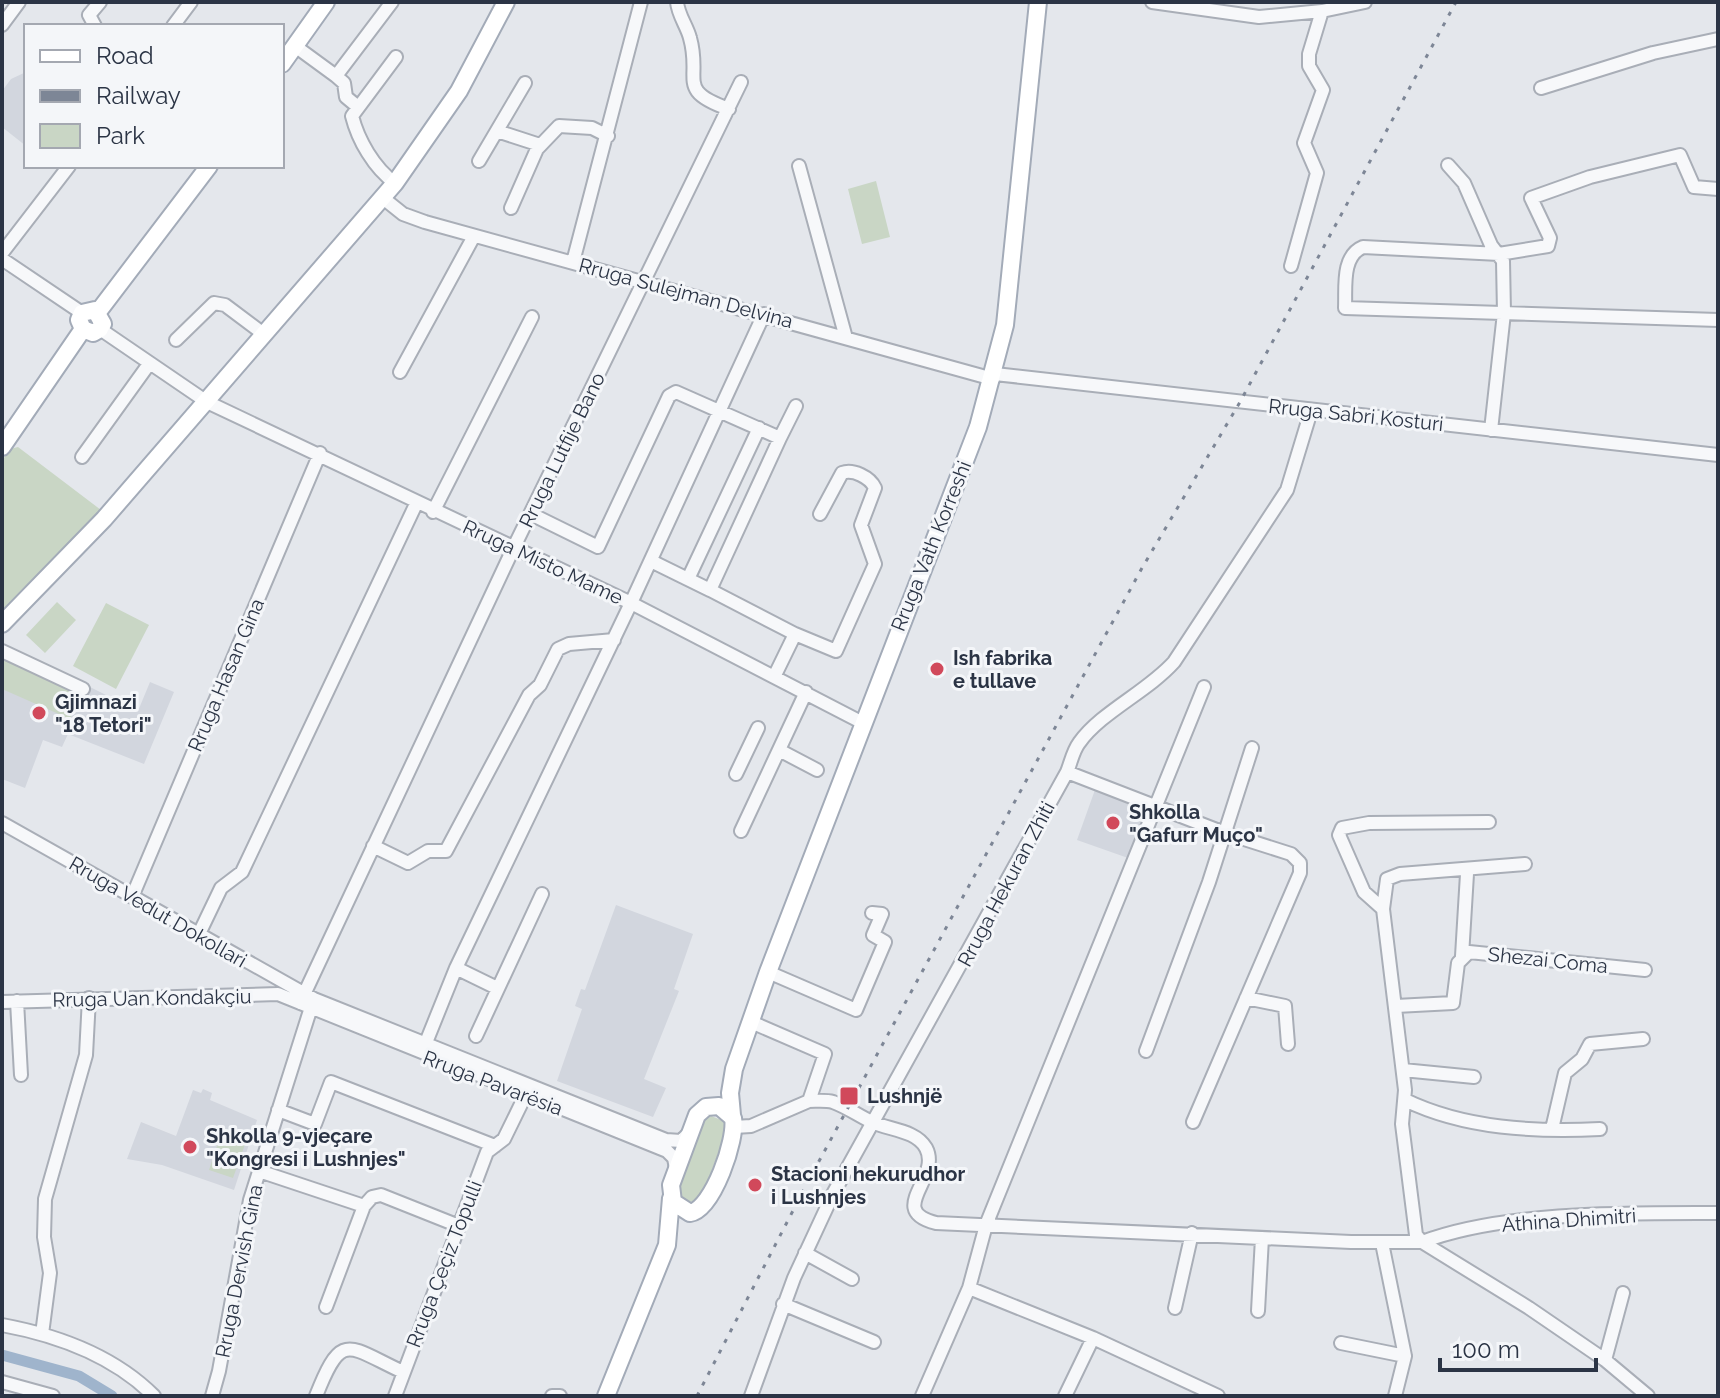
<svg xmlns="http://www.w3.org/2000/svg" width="1720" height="1398" font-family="Raleway,sans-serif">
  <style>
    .built { fill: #d2d6de }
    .green { fill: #c9d6c5 }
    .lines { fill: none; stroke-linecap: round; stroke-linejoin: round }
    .canal { stroke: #9fb4cc; stroke-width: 11 }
    .minor-casing { stroke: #a9aeb7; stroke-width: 16 }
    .major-casing { stroke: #a3abb8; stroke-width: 20 }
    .minor { stroke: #f7f8fa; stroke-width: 12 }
    .major { stroke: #fff; stroke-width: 16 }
    .rail { stroke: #7d8696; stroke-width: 3; stroke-dasharray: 4 8; stroke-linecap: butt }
    .poi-dot { fill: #d1495b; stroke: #f4f6f9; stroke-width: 3 }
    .labels { text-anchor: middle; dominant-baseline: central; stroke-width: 6; stroke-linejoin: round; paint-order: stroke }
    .street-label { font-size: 20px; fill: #2b3445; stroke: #f4f6f9 }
    .poi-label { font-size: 20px; font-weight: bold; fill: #2b3445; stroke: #f4f6f9; text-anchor: start }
  </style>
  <rect width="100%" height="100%" fill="#e4e7ec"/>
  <path class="built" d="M 26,72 L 26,146 L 2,127 L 2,91 L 11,79 Z
    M 2,654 L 88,686 L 138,711 L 150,682 L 174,692 L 144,764 L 68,734 L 62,747 L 43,740 L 25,788 L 2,779 Z
    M 1096,787 L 1149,806 L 1128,858 L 1077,840 Z
    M 616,905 L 693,934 L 674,989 L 679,991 L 644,1079 L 666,1088 L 653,1117 L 557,1081 L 582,1009 L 575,1006 L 581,989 L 585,990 Z
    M 203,1089 L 212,1093 L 210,1100 L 257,1120 L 234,1190 L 162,1165 L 127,1159 L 141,1122 L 176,1136 L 193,1090 L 201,1093 Z"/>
  <path class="green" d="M 876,181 L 890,237 L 862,244 L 848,189 Z
    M 18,447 L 101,510 L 101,516 L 2,614 L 2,461 L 10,449 Z
    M 57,602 L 76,620 L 45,653 L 26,635 Z
    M 106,603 L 149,625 L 116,689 L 73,666 Z
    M 2,657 L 82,692 L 70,719 L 2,689 Z
    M 711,1116 L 724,1121 L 726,1132 L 703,1194 L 695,1202 L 684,1201 L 678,1192 L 680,1184 L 704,1120 Z
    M 223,1128 L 248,1136 L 233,1178 L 209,1170 Z"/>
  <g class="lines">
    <path class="canal" d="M 2,1355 L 79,1376 L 112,1396"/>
    <defs>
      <path id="minor" d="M 677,2 C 678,15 687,26 690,38 C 702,80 675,90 729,109
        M 1152,2 L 1259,17 L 1322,11 L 1365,2
        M 2,25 L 19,2
        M 95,26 L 89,15 L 100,2
        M 173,26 L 191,2
        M 295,46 L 336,76
        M 1541,88 L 1653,53 L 1718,39
        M 358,107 L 346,97 L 344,83 L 336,76 L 392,2
        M 497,131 L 540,145
        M 479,161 L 525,83
        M 1448,165 L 1464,183 L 1491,245 L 1503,261 L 1504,313 L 1491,430
        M 799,166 L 846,338
        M 395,183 C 374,168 358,140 352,116 L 396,57
        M 1718,189 L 1694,187 L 1680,155 L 1590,177 L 1531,198 L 1550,238 L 1548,246 L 1499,254 L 1363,247 C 1341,256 1346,288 1345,308 L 1718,320
        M 383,198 L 403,214 L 425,222 L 993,379
        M 511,208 L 537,149 L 559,126 L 592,128 L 608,136
        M 2,253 L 69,166
        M 2,259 L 82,313
        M 573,262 L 641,2
        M 1291,266 L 1317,173 L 1304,143 L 1323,90 L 1309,66 L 1309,54 L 1322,11
        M 100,329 L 207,402 L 631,603 L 863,723
        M 176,340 L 214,303 L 225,305 L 265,335
        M 400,372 L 474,236
        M 995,374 L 1718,455
        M 780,438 L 796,406
        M 82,457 L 149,364
        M 433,512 L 532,317
        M 531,514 L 598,547 L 669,396 L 676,392 L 780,438 L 710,590 L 795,634 L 775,675
        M 651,561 L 710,590
        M 688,579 L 759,428
        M 795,634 L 836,651 L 875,564 L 861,525 L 875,488 C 870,477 853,469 842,473 L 820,514
        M 2,651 L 83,689
        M 779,750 L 817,770
        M 1067,772 L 1222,832 L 1291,854 L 1300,863 L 1300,873 L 1193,1122
        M 736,774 L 758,728
        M 2,823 L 314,999 L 666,1140 L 681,1141 L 689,1133
        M 741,831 L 806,692
        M 373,846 L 408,863 L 428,851 L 446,851 L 529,695 L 540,685 L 558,649 L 569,644 L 614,640
        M 1525,864 L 1400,874 L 1387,879 L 1383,909 L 1405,1090 L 1402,1124 L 1416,1235 L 1422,1242 C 1504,1211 1629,1213 1718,1213
        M 132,897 L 320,453
        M 1383,909 L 1364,892 L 1339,835 L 1342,828 L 1369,823 L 1489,822
        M 198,936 L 221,888 L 242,872 L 416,504
        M 1462,956 L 1467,874
        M 456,968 L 497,988
        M 768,972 L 856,1010 L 885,942 L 873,935 L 882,914 L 872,913
        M 1246,998 L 1285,1006 L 1288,1044
        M 17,1001 L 21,1075
        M 2,1002 L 278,994 L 667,1151 L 674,1158 L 676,1169
        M 300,1003 L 513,549 L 741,82
        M 1396,1006 L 1453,1003 L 1458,963 L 1469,952 L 1645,970
        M 476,1036 L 542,894
        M 425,1045 L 456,968 L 631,603 L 764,314
        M 1146,1051 L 1209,882 L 1252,748
        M 1403,1070 L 1474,1077
        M 1405,1100 C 1465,1129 1535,1132 1600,1129
        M 809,1101 C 817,1101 826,1100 833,1102 C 847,1107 859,1116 872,1122 C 889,1130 916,1130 926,1148 C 942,1178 885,1210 936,1223 L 1351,1242 L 1422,1242 L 1529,1308 L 1605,1360 L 1648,1396
        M 278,1110 L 315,1124 L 331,1082 L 495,1146
        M 734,1127 L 751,1126 L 809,1101 L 825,1054 L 751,1022
        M 1552,1129 L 1565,1073 L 1582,1059 L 1590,1044 L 1643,1039
        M 259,1171 L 364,1206 L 326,1307
        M 364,1206 L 372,1197 L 381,1195 L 459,1226
        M 1382,1243 L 1405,1356 L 1395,1396
        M 805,1253 L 852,1279
        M 969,1288 L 1093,1338 L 1218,1396
        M 783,1304 L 874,1342
        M 1175,1308 L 1192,1233
        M 1258,1311 L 1262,1238
        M 2,1325 C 56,1335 114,1356 154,1396
        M 42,1334 L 50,1273 L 44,1237 L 45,1199 L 86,1055 L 89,998
        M 1341,1343 L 1405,1356
        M 1605,1360 L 1623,1293
        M 2,1382 L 53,1396
        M 212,1396 L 219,1371 L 250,1200 L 313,1001
        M 316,1396 C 342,1330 347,1346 403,1372
        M 395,1396 L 487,1152 L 504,1139 L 525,1096
        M 552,1396 L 560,1396
        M 751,1396 L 794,1278 L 833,1194 L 1067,772 C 1071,762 1073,751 1079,743 C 1101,712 1147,692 1174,662 L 1287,490 L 1311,411
        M 922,1396 L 969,1288 L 986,1225 L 1204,687
        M 1065,1396 L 1093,1338"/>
      <path id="major" d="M 282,64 L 326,2
        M 98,312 L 209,166
        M 100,329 L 93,333 L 83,329 L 79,320 L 82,313 L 95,310 L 103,324
        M 2,447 L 83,329
        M 2,624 L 104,519 L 395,183 L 459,91 L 506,2
        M 719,1106 L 733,1118 C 737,1139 713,1209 690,1213 L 673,1202 L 671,1185 L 697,1115 L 706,1107 Z
        M 732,1115 L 730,1093 L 734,1069 L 768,972 L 978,427 L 1005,325 L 1038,2
        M 606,1396 L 667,1245 L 671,1198"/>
    </defs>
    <use href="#minor" class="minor-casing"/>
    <use href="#major" class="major-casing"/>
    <use href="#minor" class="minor"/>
    <use href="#major" class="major"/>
    <path class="rail" d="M 697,1396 L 812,1174 L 1142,568 L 1240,402 L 1456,2"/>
  </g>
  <g class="poi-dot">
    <circle cx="937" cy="669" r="8"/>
    <circle cx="39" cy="713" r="8"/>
    <circle cx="1113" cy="823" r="8"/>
    <rect x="839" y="1086" width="20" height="20" rx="4"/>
    <circle cx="190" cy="1147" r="8"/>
    <circle cx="755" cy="1185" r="8"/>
  </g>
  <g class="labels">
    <g class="street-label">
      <text transform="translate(686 293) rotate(15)">Rruga Sulejman Delvina</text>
      <text transform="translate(1356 415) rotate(6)">Rruga Sabri Kosturi</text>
      <text transform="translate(562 450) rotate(-64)">Rruga Lutfije Bano</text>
      <text transform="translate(931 546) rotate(-68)">Rruga Vath Korreshi</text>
      <text transform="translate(543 562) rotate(25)">Rruga Misto Mame</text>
      <text transform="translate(226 675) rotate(-67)">Rruga Hasan Gina</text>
      <text transform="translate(1006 884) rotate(-62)">Rruga Hekuran Zhiti</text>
      <text transform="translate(158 912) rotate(30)">Rruga Vedut Dokollari</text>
      <text transform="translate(1548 960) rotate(6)">Shezai Coma</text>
      <text transform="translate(152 998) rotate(-1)">Rruga Uan Kondakçiu</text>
      <text transform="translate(493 1083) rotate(21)">Rruga Pavarësia</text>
      <text transform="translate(1569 1220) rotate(-4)">Athina Dhimitri</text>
      <text transform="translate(444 1264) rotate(-69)">Rruga Çeçiz Topulli</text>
      <text transform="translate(239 1271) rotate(-79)">Rruga Dervish Gina</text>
    </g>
    <g class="poi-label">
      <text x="953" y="658">Ish fabrika<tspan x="953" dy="23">e tullave</tspan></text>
      <text x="55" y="702">Gjimnazi<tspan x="55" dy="23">"18 Tetori"</tspan></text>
      <text x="1129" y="812">Shkolla<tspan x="1129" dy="23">"Gafurr Muço"</tspan></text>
      <text x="867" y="1096">Lushnjë</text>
      <text x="206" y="1136">Shkolla 9-vjeçare<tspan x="206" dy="23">"Kongresi i Lushnjes"</tspan></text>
      <text x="771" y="1174">Stacioni hekurudhor<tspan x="771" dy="23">i Lushnjes</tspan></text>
    </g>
  </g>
  <rect width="1720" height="1398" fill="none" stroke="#2b3445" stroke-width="8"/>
  <rect x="24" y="24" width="260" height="144" fill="#f4f6f9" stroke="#a4a8b1" stroke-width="2"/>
  <rect x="40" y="50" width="40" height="12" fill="#ffffff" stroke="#a4a8b1" stroke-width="2"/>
  <text x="96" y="64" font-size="24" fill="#2b3445">Road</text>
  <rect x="40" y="90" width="40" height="12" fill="#7d8696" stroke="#a4a8b1" stroke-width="2"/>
  <text x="96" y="104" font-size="24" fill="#2b3445">Railway</text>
  <rect x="40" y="124" width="40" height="24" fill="#c9d6c5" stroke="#a4a8b1" stroke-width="2"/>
  <text x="96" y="144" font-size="24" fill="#2b3445">Park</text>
  <path d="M1440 1358v12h156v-12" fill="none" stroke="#2b3445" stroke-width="4"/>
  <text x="1452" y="1358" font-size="24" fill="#2b3445" stroke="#f4f6f9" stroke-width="6" paint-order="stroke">100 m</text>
</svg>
